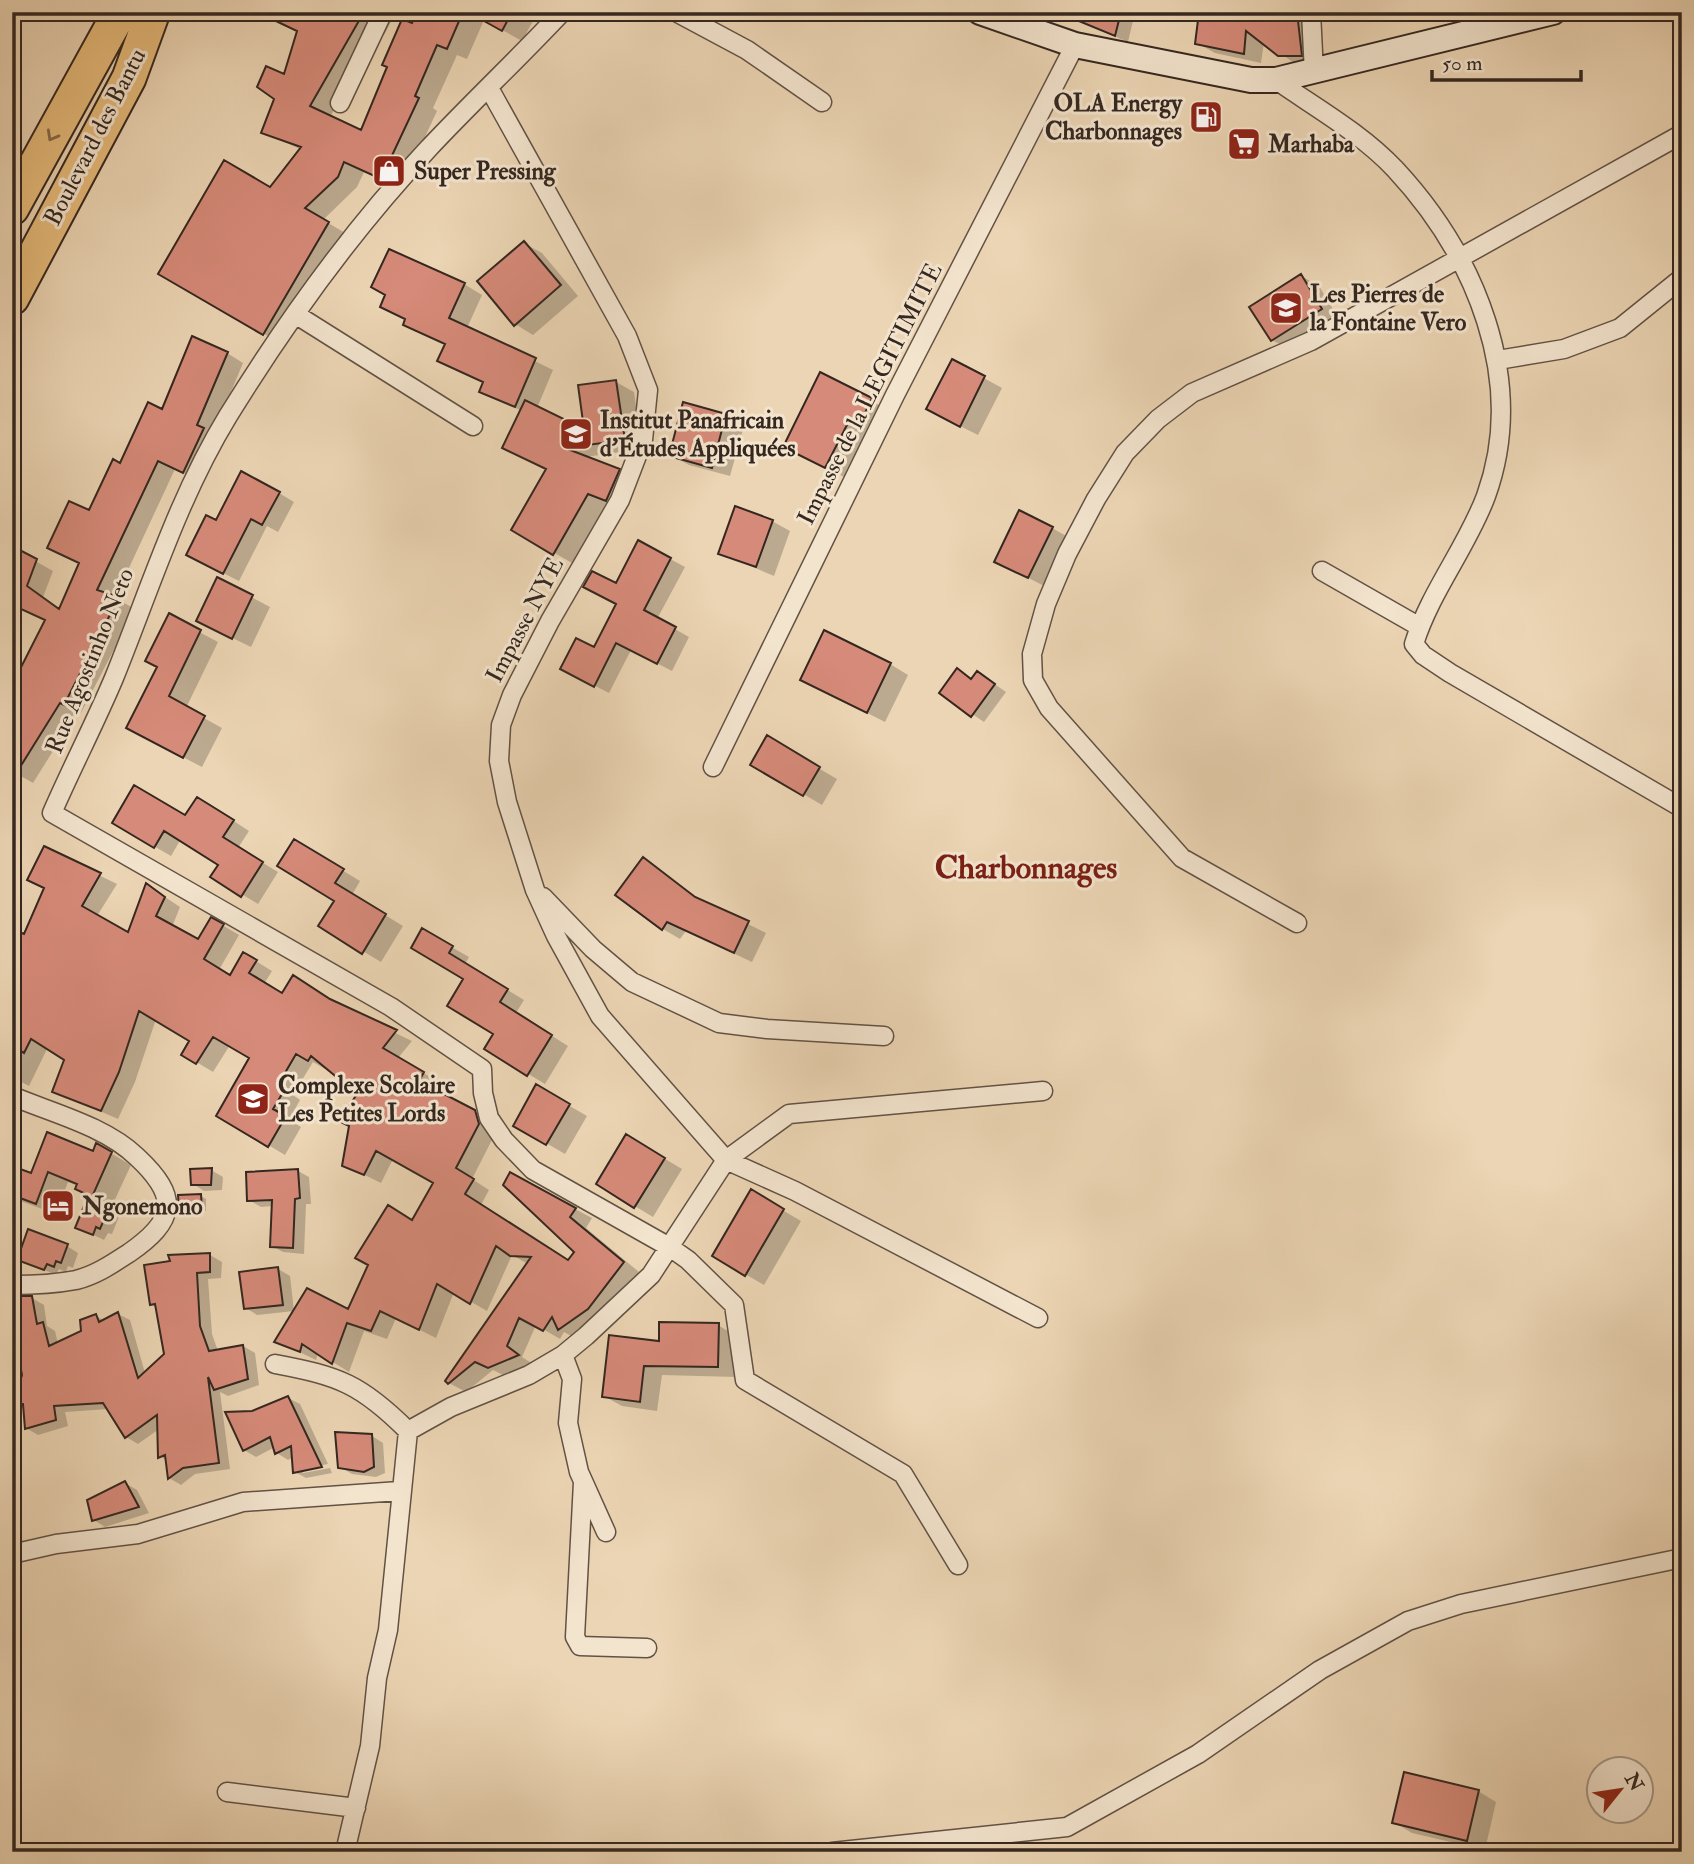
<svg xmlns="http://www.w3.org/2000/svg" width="1694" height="1864" font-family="'IM FELL Double Pica',serif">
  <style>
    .shadow { fill: #0003 }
    .building { fill: #d68a79; stroke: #342720; stroke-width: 2 }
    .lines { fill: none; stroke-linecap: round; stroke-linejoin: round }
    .street-casing { stroke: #625245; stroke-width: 21 }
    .secondary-casing { stroke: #342720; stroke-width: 28 }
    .highway-casing { stroke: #342720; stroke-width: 37 }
    .street { stroke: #f3e4ce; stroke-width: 18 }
    .secondary { stroke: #f3e4ce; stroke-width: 24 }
    .highway { stroke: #e6ba7a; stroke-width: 33 }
    .oneway { stroke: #846948 }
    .labels { text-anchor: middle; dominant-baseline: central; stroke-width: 6; stroke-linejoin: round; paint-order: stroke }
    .poi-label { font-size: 24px; font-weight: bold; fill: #342720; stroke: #f3e4ce; text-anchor: start }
    .street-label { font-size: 24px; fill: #342720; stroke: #f3e4ce }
    .district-label { font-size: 32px; font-weight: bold; fill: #7a1f14; stroke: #f3e4ce }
  </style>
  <rect width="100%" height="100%" fill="#ecd5b4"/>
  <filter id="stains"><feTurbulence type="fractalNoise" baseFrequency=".00286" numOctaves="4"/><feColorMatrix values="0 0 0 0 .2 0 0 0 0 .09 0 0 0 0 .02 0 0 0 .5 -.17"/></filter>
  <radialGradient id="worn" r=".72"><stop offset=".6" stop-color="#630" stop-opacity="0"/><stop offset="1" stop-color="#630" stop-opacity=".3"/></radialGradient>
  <path class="shadow" d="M 257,12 L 396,12 L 384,35 L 379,33 L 330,117 L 362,133 L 419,12 L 538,12 L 522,41 L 484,20 L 467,59 L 457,55 L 433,108 L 437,111 L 401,189 L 364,172 L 357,187 L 323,220 L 347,234 L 283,345 L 161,273 L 271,190 L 302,150 L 263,132 L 299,32 Z
    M 1058,12 L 1135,12 L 1128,42 Z
    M 1217,12 L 1314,12 L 1319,65 L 1297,65 L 1264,42 L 1261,63 L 1215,53 L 1197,43 Z
    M 524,243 L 542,253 L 578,296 L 533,335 L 515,324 Z
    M 1301,276 L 1319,286 L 1339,319 L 1290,350 L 1272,340 Z
    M 464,284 L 482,295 L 467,328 L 553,370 L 537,408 L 586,432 L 616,382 L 634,392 L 642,449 L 585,457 L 637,481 L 624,510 L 606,503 L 572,563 L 513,529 L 547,470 L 522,411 L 481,391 L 485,383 L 439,360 L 446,345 L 405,324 Z
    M 227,353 L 243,363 L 213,435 L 200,481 L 175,469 L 115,598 L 135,609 L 81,713 L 78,711 L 33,783 L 12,771 L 47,621 L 14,604 L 12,548 L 53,571 L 43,597 L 61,609 L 81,564 L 90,513 L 121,465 L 163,411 Z
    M 953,361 L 1002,388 L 978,435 L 946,419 Z
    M 821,375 L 889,410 L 878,432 L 868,428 L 844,477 L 803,456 Z
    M 685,404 L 726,416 L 744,426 L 730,476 L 689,465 L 671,455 Z
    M 279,493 L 294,502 L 278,532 L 267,526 L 239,581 L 203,563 L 217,523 Z
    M 772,521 L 790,531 L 774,576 L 720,553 Z
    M 1052,528 L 1070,538 L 1046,587 L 1015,571 Z
    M 639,542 L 685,567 L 657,619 L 689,637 L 672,671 L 631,650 L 609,693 L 576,676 L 618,604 L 617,586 Z
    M 218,579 L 270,607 L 251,647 L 216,630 Z
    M 169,616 L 218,642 L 186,708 L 222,728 L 202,767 L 146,738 Z
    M 890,664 L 908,675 L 885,722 L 820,689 Z
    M 958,670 L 973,680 L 989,680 L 1006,692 L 984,722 L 941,693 Z
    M 767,738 L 837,779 L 822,805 L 752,764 Z
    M 214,808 L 249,831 L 238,848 L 278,872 L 258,904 L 213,877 L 220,864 L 181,839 L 171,856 L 114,823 L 186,817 Z
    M 294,841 L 360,881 L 352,895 L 403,926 L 381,962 L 321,926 L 336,900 Z
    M 44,848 L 117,884 L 97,916 L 129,934 L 147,885 L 180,907 L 172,927 L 199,942 L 212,919 L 239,935 L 219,970 L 230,977 L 244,954 L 272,971 L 264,984 L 283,995 L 337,1005 L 412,1041 L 398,1058 L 439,1082 L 434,1091 L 492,1121 L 495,1134 L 472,1179 L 489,1190 L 481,1205 L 569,1261 L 576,1252 L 511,1175 L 592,1218 L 586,1228 L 639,1272 L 604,1318 L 575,1338 L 564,1332 L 560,1339 L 536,1325 L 522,1357 L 533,1364 L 505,1376 L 493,1370 L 466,1392 L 449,1383 L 528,1264 L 512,1255 L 487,1311 L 454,1292 L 436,1338 L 396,1318 L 387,1339 L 364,1331 L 349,1372 L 318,1353 L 316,1360 L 276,1341 L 349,1312 L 413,1222 L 435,1182 L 393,1159 L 381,1183 L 344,1165 L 359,1094 L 327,1067 L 325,1069 L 313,1062 L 293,1095 L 300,1100 L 289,1120 L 301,1127 L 285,1155 L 218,1115 L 251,1058 L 230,1045 L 213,1072 L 183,1054 L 191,1041 L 156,1019 L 135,1082 L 118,1119 L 54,1091 L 66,1059 L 48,1047 L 29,1086 L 12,1077 L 25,936 L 46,889 Z
    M 644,860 L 706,903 L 766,933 L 752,962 L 686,931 L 680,939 L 663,929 Z
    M 423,931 L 469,957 L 465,964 L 524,1000 L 516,1013 L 568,1046 L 545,1084 L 486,1048 L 495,1033 L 465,978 Z
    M 537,1087 L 587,1116 L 565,1154 L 515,1125 Z
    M 97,1145 L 131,1165 L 111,1208 L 120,1214 L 112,1234 L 108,1233 L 104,1240 L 77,1227 L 97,1200 L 78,1186 L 68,1182 L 56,1214 L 12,1198 L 12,1168 L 32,1175 L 93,1153 Z
    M 645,1147 L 682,1169 L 653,1217 L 598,1184 Z
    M 211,1170 L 223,1177 L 222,1190 L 204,1191 L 193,1184 Z
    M 298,1171 L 309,1177 L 311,1204 L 306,1204 L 304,1254 L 283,1252 L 272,1246 L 273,1206 L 261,1207 L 249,1200 Z
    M 752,1192 L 801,1221 L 764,1285 L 714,1256 Z
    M 200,1196 L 206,1199 L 206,1211 L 186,1212 L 180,1209 Z
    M 67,1246 L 78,1253 L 73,1268 L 68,1266 L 66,1272 L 59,1269 L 56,1275 L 19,1259 Z
    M 210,1255 L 222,1262 L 221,1278 L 208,1279 L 212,1334 L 218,1351 L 243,1346 L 255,1353 L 259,1385 L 228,1396 L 220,1392 L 230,1469 L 195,1474 L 181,1485 L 169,1478 L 167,1461 L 160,1456 L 159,1429 L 138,1444 L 126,1437 L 109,1409 L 65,1412 L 68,1426 L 38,1435 L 26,1428 L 25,1410 L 15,1404 L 24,1375 L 21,1359 L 12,1360 L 12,1298 L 32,1298 L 44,1305 L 47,1326 L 55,1331 L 58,1344 L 83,1332 L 96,1316 L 105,1321 L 118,1314 L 130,1320 L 145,1373 L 165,1355 L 157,1308 L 151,1304 Z
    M 278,1269 L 290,1276 L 294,1311 L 257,1315 L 246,1308 Z
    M 718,1325 L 736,1336 L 736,1377 L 662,1375 L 657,1411 L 622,1406 L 604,1396 L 660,1343 Z
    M 288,1398 L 300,1404 L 328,1464 L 303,1469 L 303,1473 L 330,1468 L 332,1473 L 306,1478 L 295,1472 L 294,1457 L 288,1460 L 277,1453 L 275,1447 L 256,1457 L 244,1450 L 252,1413 Z
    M 372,1436 L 383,1443 L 385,1473 L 376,1477 L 352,1474 L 340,1467 Z
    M 125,1483 L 137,1490 L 149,1513 L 105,1527 L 94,1520 Z
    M 1478,1791 L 1496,1802 L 1485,1850 L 1412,1833 L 1394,1822 Z"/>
  <path class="building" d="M 257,12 L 364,12 L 310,106 L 361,130 L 387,67 L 382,65 L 402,19 L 412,23 L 417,12 L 463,12 L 447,49 L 437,45 L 415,96 L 419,98 L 381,179 L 344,162 L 338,177 L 305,208 L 329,222 L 263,335 L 158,274 L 224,160 L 270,187 L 301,147 L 261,133 L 274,99 L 257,87 L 266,66 L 284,74 L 297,31 Z
    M 468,12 L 512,12 L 502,31 Z
    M 1057,12 L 1121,12 L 1115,36 Z
    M 1199,12 L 1297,12 L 1302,56 L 1278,56 L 1246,31 L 1244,54 L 1195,44 Z
    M 524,241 L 561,285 L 514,326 L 477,281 Z
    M 389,249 L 465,283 L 449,318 L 536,358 L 515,407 L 479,392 L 483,382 L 437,361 L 445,344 L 403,325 L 405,319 L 380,307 L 385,295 L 371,287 Z
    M 1301,274 L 1322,309 L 1271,341 L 1249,307 Z
    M 192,336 L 228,352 L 197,425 L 204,428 L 183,473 L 158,461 L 97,590 L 119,597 L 64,705 L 60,703 L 12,780 L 12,685 L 45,620 L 19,608 L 12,621 L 12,546 L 37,559 L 27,586 L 59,609 L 79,563 L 47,548 L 69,501 L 89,510 L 113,459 L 120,463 L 148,402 L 162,409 Z
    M 952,359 L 985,376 L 960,427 L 926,409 Z
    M 820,372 L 872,398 L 860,424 L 850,419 L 825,468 L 783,447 Z
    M 616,380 L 625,440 L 565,448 L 620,469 L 606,501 L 588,494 L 553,555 L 511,530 L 546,469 L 502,448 L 525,400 L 584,429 L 578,385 Z
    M 683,402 L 726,414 L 712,468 L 669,456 Z
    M 241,471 L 280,492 L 262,525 L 251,519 L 223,574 L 186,555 L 206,515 L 216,520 Z
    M 735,506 L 773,520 L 756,567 L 718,554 Z
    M 1019,510 L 1053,527 L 1028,578 L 994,562 Z
    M 638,540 L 671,558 L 644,610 L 676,627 L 657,664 L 616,643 L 594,687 L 560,669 L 576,638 L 594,647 L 616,604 L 583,587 L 592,571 L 616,583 Z
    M 217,577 L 253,595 L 232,639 L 196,621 Z
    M 169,613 L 201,630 L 169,696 L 205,716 L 183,758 L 126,728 L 157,667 L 145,661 Z
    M 824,630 L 891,663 L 867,713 L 800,680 Z
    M 957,668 L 971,679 L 977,671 L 995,684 L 971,717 L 939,693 Z
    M 767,735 L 820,767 L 803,796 L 750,765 Z
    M 134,785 L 185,815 L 197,797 L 234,820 L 223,837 L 263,862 L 241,897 L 210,877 L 218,865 L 164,831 L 154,848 L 112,823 Z
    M 294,839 L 344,869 L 335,883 L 386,914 L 362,954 L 318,926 L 334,901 L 277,866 Z
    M 44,846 L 101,873 L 82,906 L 128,932 L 146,883 L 165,897 L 156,916 L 198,939 L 211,917 L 224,924 L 204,959 L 230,975 L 243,952 L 257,960 L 249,973 L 282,993 L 293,975 L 330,999 L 397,1030 L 383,1048 L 424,1072 L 419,1081 L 475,1110 L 479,1124 L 456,1168 L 474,1179 L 465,1194 L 568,1260 L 574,1252 L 503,1185 L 510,1172 L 576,1208 L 570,1217 L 624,1262 L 588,1309 L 558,1330 L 552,1317 L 543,1331 L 519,1318 L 507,1346 L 519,1355 L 488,1368 L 475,1362 L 448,1384 L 445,1381 L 531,1257 L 510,1256 L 496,1246 L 470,1304 L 437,1284 L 419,1330 L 380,1311 L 371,1331 L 347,1323 L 332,1364 L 302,1344 L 300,1352 L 274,1342 L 307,1288 L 348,1309 L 368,1265 L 355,1258 L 388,1205 L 412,1220 L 433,1183 L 376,1151 L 364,1175 L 342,1166 L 349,1126 L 339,1121 L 357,1094 L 311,1056 L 308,1061 L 296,1054 L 278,1085 L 285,1089 L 273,1109 L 286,1116 L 268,1147 L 216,1116 L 249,1058 L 213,1037 L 196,1064 L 181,1055 L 189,1041 L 139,1011 L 119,1072 L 101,1111 L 52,1092 L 64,1060 L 31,1039 L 24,1053 L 12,1045 L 12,945 L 17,931 L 24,934 L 44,888 L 27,880 Z
    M 643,857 L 695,897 L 749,921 L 734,953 L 667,922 L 662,930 L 615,895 Z
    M 422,928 L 453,946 L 449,953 L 508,989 L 500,1002 L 552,1035 L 527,1076 L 484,1049 L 493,1034 L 447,1006 L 463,979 L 411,948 Z
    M 536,1084 L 570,1104 L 546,1145 L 513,1126 Z
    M 47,1132 L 93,1151 L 96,1143 L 112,1152 L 92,1197 L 75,1189 L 77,1184 L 48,1172 L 36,1204 L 12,1195 L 12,1166 L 31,1173 Z
    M 626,1134 L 665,1158 L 634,1208 L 596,1184 Z
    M 212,1168 L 211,1185 L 191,1185 L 190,1169 Z
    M 298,1169 L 300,1198 L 295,1199 L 293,1248 L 270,1247 L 272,1200 L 247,1201 L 246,1172 Z
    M 751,1189 L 784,1209 L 745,1276 L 712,1256 Z
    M 201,1194 L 202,1209 L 179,1210 L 178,1195 Z
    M 88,1196 L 110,1206 L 100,1229 L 96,1227 L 93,1235 L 75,1228 Z
    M 28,1229 L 68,1244 L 61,1263 L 56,1261 L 54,1267 L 47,1264 L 44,1270 L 17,1260 Z
    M 210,1253 L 210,1272 L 197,1273 L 200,1326 L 209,1351 L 243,1345 L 248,1379 L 214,1390 L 208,1377 L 219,1463 L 183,1468 L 168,1479 L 165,1455 L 158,1458 L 157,1415 L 125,1438 L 103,1403 L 54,1406 L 56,1420 L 25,1429 L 23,1404 L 13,1405 L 22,1375 L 12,1325 L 12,1296 L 32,1296 L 37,1324 L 43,1322 L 49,1346 L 81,1331 L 80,1320 L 96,1314 L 99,1322 L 118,1312 L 138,1378 L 164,1354 L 155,1304 L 150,1305 L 144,1265 L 170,1261 L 168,1255 Z
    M 278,1267 L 283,1305 L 244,1309 L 239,1272 Z
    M 659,1322 L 719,1323 L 718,1367 L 644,1366 L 640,1402 L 602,1397 L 609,1335 L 659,1341 Z
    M 288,1396 L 322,1467 L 293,1473 L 291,1446 L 275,1454 L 270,1437 L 243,1451 L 225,1412 L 252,1411 Z
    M 335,1432 L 372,1434 L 374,1467 L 364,1472 L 338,1468 Z
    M 125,1481 L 139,1507 L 92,1521 L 87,1500 Z
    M 1404,1772 L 1479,1790 L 1467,1841 L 1392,1823 Z"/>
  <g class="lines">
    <defs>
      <path id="street" d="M 562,12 C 518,59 472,102 428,149 C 353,229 286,322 228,416 C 178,498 150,589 114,678 C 95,723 72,767 52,813 L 391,1007 L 482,1069 L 483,1093 L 489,1118 L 504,1140 L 533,1170 L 671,1248 L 688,1260 L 734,1305 L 745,1380 L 903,1474 L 958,1565
        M 676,12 L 747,50 L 822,102
        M 1311,12 L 1314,73
        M 1276,80 C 1316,108 1361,133 1395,169 C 1475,255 1528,380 1486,496 C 1467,547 1430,592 1414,644 L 1423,655 L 1450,673 L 1682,808
        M 489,88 L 627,336 L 648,390 L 643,440 L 620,500 L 550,621 L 512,695 L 501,725 L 499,761 L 507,802 L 535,890 L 556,936 L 600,1016 L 726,1160 L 795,1191 L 1038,1318
        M 340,103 L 383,12
        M 295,314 L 473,426
        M 1498,360 L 1564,349 L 1620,328 L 1682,278
        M 1322,571 L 1420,627
        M 713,767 L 895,395 L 1075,45
        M 543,897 L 593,949 L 632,982 L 719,1023 L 767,1029 L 884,1036
        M 1297,923 L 1182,858 L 1049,708 L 1033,680 L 1032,654 L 1046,604 L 1067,554 L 1096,499 L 1125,453 L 1158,419 L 1192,393 L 1311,341 L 1682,134
        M 12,1096 C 52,1113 105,1126 137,1157 C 181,1198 175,1221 129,1253 C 112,1264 96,1275 76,1280 C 55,1284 34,1285 12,1285
        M 563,1355 L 572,1379 L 568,1423 L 579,1472 L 606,1532
        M 275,1364 C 339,1376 361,1384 408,1431
        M 583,1482 L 575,1637 L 580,1646 L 647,1648
        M 12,1554 L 56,1544 L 138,1534 L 243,1502 L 399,1491
        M 227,1792 L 356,1808
        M 345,1852 L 370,1746 L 377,1678 L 388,1630 L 408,1431 L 451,1407 L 529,1375 L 563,1355 L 586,1336 L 651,1275 L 726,1160 L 789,1114 L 1043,1091
        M 832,1852 L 1067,1827 L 1198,1754 L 1320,1670 L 1408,1621 L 1461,1604 L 1682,1558"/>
      <path id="secondary" d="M 980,12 L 1075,45 L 1251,80 L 1276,80 L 1553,12"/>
      <path id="highway" d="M 12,208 L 120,12
        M 12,298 L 129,78 L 153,12"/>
    </defs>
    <use href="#street" class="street-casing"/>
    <use href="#secondary" class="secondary-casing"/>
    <use href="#highway" class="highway-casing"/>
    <use href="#street" class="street"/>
    <use href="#secondary" class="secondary"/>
    <use href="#highway" class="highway"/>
  </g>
  <defs><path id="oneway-chevron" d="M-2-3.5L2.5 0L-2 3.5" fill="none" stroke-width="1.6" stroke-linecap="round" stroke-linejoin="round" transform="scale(1.75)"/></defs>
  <use class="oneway" href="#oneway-chevron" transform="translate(52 136) rotate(119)"/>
  <defs>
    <symbol id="fuel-square" viewBox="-11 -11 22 22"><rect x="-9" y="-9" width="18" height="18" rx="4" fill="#8f2418" stroke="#f3e4ce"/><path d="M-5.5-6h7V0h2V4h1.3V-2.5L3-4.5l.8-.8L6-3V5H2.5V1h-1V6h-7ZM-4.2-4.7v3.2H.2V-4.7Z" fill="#fff"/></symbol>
    <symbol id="supermarket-square" viewBox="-11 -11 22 22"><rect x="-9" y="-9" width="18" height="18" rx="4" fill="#8f2418" stroke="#f3e4ce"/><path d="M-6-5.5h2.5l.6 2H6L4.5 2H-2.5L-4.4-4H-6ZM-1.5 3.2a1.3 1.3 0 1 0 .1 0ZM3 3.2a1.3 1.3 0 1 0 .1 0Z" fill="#fff"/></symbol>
    <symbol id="shop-square" viewBox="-11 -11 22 22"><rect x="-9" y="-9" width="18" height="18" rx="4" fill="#8f2418" stroke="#f3e4ce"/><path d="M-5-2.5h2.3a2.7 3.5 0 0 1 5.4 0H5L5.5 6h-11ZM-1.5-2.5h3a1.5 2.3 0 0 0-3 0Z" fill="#fff"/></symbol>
    <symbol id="school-square" viewBox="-11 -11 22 22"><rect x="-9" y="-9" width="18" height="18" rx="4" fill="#8f2418" stroke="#f3e4ce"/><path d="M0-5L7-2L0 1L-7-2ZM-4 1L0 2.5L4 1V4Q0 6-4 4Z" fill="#fff"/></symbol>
    <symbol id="university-square" viewBox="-11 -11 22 22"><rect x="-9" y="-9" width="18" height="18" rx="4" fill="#8f2418" stroke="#f3e4ce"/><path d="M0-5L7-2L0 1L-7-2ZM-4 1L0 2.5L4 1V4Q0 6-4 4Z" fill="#fff"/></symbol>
    <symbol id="hotel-square" viewBox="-11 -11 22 22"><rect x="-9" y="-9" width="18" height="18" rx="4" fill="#8f2418" stroke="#f3e4ce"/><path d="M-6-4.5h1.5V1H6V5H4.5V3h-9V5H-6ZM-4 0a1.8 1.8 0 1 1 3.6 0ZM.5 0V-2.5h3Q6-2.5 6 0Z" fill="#fff"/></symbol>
  </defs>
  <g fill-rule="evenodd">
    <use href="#fuel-square" x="1187" y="98" width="38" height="38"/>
    <use href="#supermarket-square" x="1225" y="125" width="38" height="38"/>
    <use href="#shop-square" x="370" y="152" width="38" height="38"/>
    <use href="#school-square" x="1267" y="289" width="38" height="38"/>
    <use href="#university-square" x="557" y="415" width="38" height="38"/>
    <use href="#school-square" x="234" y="1080" width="38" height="38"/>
    <use href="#hotel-square" x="39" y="1187" width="38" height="38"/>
  </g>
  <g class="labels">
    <g class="poi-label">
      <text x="1182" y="103" text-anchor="end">OLA Energy<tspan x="1182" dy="28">Charbonnages</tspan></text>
      <text x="1268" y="144">Marhaba</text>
      <text x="414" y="171">Super Pressing</text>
      <text x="1310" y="294">Les Pierres de<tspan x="1310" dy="28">la Fontaine Vero</tspan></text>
      <text x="600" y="420">Institut Panafricain<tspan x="600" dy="28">d'Études Appliquées</tspan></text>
      <text x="278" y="1085">Complexe Scolaire<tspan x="278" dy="28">Les Petites Lords</tspan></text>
      <text x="82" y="1206">Ngonemono</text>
    </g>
    <g class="street-label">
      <text transform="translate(95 137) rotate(-63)">Boulevard des Bantu</text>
      <text transform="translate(870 394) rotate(-63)">Impasse de la LEGITIMITE</text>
      <text transform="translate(525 620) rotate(-62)">Impasse NYE</text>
      <text transform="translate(90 661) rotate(-68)">Rue Agostinho Neto</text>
    </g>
    <g class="district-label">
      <text x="1026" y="868">Charbonnages</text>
    </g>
  </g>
  <rect width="1694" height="1864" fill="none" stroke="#ecd5b4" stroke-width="42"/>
  <rect x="14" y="14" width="1666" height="1836" fill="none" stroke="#342720" stroke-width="3.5"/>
  <rect x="21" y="21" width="1652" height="1822" fill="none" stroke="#342720" stroke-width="2"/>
  <g transform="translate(1620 1790) rotate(60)"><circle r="33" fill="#f3e4ce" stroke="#a79888" stroke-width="2"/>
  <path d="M0-5L12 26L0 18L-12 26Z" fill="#8f2418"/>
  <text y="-10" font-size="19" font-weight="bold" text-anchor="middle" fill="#342720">N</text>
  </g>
  <path d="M1432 70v10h149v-10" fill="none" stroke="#342720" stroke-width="3.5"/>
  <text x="1442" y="70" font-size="21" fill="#342720" stroke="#f3e4ce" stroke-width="5" paint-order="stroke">50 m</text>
  <rect width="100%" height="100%" filter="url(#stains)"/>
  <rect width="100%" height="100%" fill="url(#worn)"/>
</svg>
